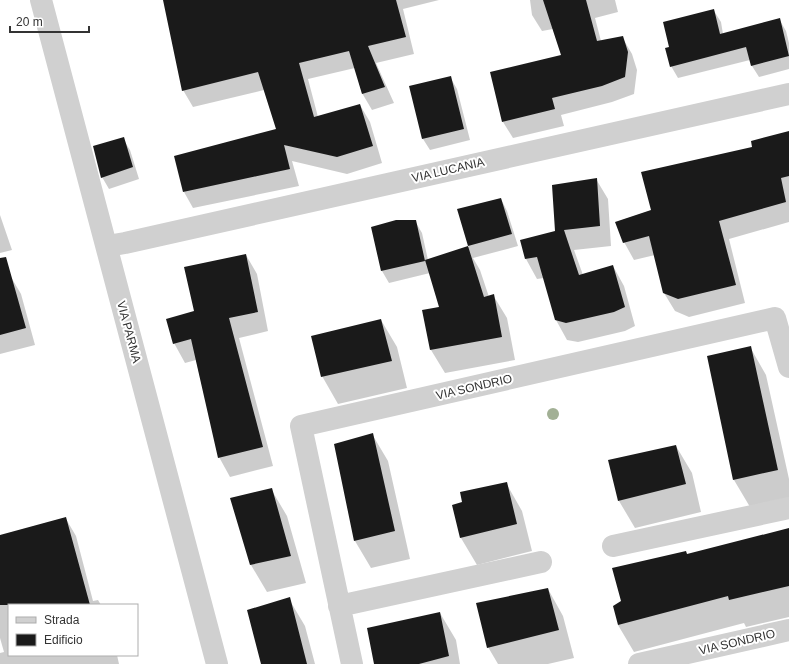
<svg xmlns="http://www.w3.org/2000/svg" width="789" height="664" font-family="Helvetica,sans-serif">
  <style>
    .shadow { fill: #0003 }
    .building { fill: #1a1a1a }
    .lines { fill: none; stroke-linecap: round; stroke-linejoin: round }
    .minor { stroke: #d0d0d0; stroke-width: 22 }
    .tree { fill: #a2b095 }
    .labels { text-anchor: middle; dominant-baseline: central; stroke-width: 4; stroke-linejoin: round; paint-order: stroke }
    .street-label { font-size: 12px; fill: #333; stroke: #fff }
  </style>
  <rect width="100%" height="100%" fill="#fff"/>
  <path class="shadow" d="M 164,0 L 439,0 L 403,9 L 414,54 L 376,63 L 394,103 L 372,110 L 362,93 L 355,68 L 308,79 L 318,117 L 360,105 L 370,122 L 382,163 L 347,174 L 292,161 L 299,186 L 193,208 L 184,192 L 277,130 L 264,90 L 193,107 L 183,90 Z
    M 530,0 L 615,0 L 618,12 L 595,18 L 601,41 L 622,37 L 632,54 L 637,70 L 634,94 L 612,102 L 561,115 L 564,126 L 513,138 L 503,122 L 562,56 L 553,29 L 542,31 L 532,15 Z
    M 714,11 L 721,22 L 723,34 L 779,19 L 786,31 L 789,43 L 789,69 L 759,77 L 752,66 L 750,60 L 678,78 L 671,66 Z
    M 450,77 L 457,89 L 470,140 L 430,150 L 423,139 Z
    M 789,132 L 789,222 L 729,239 L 745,303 L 689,317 L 675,311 L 664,293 L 655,255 L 634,260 L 624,242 L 652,211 L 753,147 Z
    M 123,139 L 130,150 L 139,179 L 109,189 L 102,177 Z
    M 596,179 L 608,199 L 611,246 L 574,250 L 583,275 L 613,266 L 624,286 L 635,326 L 625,331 L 578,342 L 567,340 L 556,320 L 544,278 L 537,279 L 526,259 L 521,241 L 556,232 Z
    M 501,199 L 507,211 L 518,246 L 473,258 L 480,270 L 489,297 L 493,295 L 507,318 L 515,360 L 445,373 L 431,350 L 423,311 L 440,307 L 430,273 L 389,283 L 382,271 L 372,228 L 415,221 L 422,233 L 428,260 L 469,247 L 459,210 Z
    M 0,215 L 12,250 L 0,253 Z
    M 246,255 L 257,274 L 268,331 L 239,338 L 273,466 L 230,477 L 219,457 L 196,360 L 185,363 L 174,343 L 195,312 Z
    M 11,277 L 21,294 L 35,345 L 0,354 L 0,280 Z
    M 381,320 L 397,347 L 407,388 L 338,404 L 322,376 Z
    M 750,347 L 766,375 L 789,479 L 789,498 L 750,507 L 734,480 Z
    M 372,434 L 388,461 L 410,559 L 371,568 L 355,541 Z
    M 676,446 L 692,473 L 701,512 L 635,528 L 619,501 Z
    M 506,483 L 522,511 L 532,551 L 477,565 L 461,538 L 453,505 L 463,503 Z
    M 271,489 L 287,516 L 306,583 L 267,592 L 251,565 L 231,499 Z
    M 66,519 L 76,536 L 93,601 L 98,600 L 101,605 L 9,605 L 9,655 L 117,655 L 119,664 L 0,664 L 0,653 L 4,652 L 0,638 L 0,536 Z
    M 789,529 L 789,617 L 746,627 L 744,623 L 634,652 L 618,625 L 687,555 Z
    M 548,589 L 563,616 L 574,658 L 548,664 L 498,664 L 488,647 Z
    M 289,599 L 305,626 L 315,664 L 262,664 Z
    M 440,613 L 456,640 L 460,664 L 375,664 Z"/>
  <path class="building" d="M 163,0 L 396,0 L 406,37 L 368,46 L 385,87 L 362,94 L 349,51 L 299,63 L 314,117 L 360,104 L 373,146 L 337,157 L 284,145 L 290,169 L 183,192 L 174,156 L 276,129 L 258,72 L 182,91 Z
    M 543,0 L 586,0 L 597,41 L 623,36 L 628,52 L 625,77 L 602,86 L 552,98 L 555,109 L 502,122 L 490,72 L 561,55 Z
    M 714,9 L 720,34 L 780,18 L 789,56 L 751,66 L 746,47 L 670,67 L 665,48 L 669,47 L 663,22 Z
    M 451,76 L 464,129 L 422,139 L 409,86 Z
    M 789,131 L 789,176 L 781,178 L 786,202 L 719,221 L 736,285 L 678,299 L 663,293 L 649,236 L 623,243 L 615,222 L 651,210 L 641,172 L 752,147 L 751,141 Z
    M 124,137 L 133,167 L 101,178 L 93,146 Z
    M 597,178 L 600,226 L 564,230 L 579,275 L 613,265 L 625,307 L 614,312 L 566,323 L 555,320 L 537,257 L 525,259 L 520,240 L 555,231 L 552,185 Z
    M 501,198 L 512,234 L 468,246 L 457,209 Z
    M 396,220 L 416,220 L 425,261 L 381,271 L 371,227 Z
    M 468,246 L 484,297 L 494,294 L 502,337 L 430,350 L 422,310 L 439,307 L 425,260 Z
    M 246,254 L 258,312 L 229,318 L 263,447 L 218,458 L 191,339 L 173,344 L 166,319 L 194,311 L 184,267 Z
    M 6,257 L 26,328 L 0,335 L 0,258 Z
    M 381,319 L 392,361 L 321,377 L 311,336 Z
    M 751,346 L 778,470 L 733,480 L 707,356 Z
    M 373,433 L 395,531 L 354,541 L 334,444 Z
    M 676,445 L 686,484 L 618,501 L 608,460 Z
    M 507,482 L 517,524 L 460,538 L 452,505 L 462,502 L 460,492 Z
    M 272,488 L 291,556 L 250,565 L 230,498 Z
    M 66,517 L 90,605 L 0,605 L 0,535 Z
    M 789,528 L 789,586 L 729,600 L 728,596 L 618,625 L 613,606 L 621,601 L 612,568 L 686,551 L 687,554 Z
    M 548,588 L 559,630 L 487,648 L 476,603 Z
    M 290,597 L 307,664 L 261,664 L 247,610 Z
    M 440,612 L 449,656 L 419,664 L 374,664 L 367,628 Z"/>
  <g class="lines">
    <path class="minor" d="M 41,0 L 217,664
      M 107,246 L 125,243 L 789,94
      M 613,546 L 789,508
      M 339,606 L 541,562
      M 352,664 L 301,426 L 775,318 L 789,367
      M 639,664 L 789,630"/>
  </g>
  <circle class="tree" cx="553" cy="414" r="6"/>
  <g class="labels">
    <g class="street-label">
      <text transform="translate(448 170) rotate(-13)">VIA LUCANIA</text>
      <text transform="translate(129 332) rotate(75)">VIA PARMA</text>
      <text transform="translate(474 387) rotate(-13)">VIA SONDRIO</text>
      <text transform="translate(737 642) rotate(-13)">VIA SONDRIO</text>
    </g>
  </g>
  <rect x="8" y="604" width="130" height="52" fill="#ffffff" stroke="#adadad"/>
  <rect x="16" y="617" width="20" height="6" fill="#d0d0d0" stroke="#adadad"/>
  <text x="44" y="624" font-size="12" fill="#333333">Strada</text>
  <rect x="16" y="634" width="20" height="12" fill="#1a1a1a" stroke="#adadad"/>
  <text x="44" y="644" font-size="12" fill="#333333">Edificio</text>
  <path d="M10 26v6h79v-6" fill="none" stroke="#333333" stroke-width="2"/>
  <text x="16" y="26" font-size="12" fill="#333333" stroke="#ffffff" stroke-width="3" paint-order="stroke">20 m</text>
</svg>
